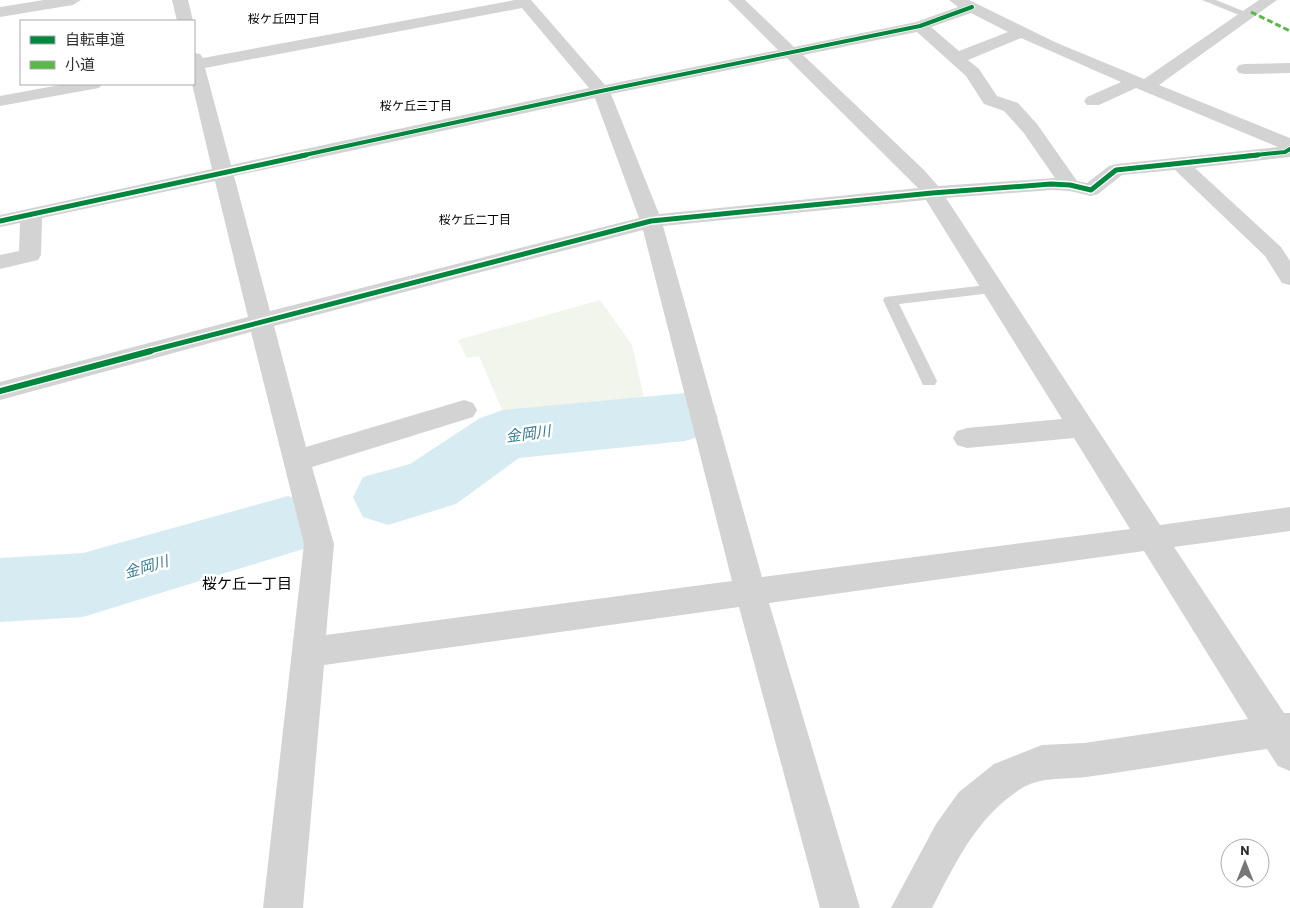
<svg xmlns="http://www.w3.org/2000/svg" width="1290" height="908" font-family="Barlow,'Noto Sans JP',sans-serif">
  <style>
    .green { fill: #f1f5eb }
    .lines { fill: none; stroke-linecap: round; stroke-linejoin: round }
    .river { fill: #d6ecf2; fill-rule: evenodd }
    .lane { fill: #d3d3d3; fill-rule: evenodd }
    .street { fill: #d3d3d3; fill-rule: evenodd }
    .quiet { stroke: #58b947; stroke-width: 3; stroke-dasharray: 6 3; stroke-linecap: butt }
    .cycleway-far2-casing { stroke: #fff; stroke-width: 5.5 }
    .cycleway-far1-casing { stroke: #fff; stroke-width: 8 }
    .cycleway-casing { stroke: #fff; stroke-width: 9 }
    .cycleway-far2 { stroke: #00873e; stroke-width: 4 }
    .cycleway-far1 { stroke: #00873e; stroke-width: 5 }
    .cycleway { stroke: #00873e; stroke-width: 6 }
    .labels { text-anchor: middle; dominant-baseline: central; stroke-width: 5; stroke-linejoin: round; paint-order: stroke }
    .far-neighbourhood-label { font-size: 12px; fill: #000; stroke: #fff }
    .water-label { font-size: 15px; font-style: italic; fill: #377e94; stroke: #fff }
    .neighbourhood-label { font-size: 15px; fill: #000; stroke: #fff }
  </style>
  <rect width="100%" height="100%" fill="#fff"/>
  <path class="green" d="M 600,300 L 632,345 L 647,411 L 509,426 L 479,356 L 467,358 L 458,340 Z"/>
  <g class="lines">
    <path class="river" d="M 685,393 L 708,400 L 718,417 L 708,434 L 685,441 L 519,458 L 456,504 L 388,525 L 363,517 L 353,497 L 363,477 L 410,464 L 480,418 L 503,410 Z
      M 288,496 L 313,504 L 324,525 L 313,546 L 83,617 L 0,622 L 0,558 L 83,553 Z"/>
    <path class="lane" d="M 1202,0 L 1216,0 L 1253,15 L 1244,17 Z
      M 995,284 L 1002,289 L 1000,292 L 899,304 L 937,381 L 935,385 L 923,385 L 883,300 L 885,297 Z"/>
    <path class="street" d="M 44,0 L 81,0 L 73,5 L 0,17 L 0,7 Z
      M 172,0 L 188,0 L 193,21 L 177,21 Z
      M 515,0 L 531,0 L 605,85 L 778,50 L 728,0 L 745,0 L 794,47 L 916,22 L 958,7 L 949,0 L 969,0 L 1057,43 L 1144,79 L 1259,0 L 1277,0 L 1159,85 L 1290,138 L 1290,157 L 1195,168 L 1281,247 L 1290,261 L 1290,285 L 1282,283 L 1265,256 L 1175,170 L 1122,175 L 1098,194 L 1091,196 L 1070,191 L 1051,190 L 946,198 L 1160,525 L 1290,507 L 1290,531 L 1174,547 L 1284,713 L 1290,713 L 1290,771 L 1278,766 L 1267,749 C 1207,758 1146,769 1086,777 C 1062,780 1040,776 1019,790 C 976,818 955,864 932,908 L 891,908 L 936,824 L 959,792 L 994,764 L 1042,745 L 1084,743 L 1248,719 L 1144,551 L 769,603 L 860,908 L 820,908 L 739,607 L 324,665 L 303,908 L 263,908 L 304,544 L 251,332 L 0,400 L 0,382 L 248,317 L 215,181 L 42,218 L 41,255 L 38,260 L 0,269 L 0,255 L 19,251 L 20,223 L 0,227 L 0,215 L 212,169 L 192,84 L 194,84 L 194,53 L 200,54 L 203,58 ZM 522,8 L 589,88 L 231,165 L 205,68 ZM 971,13 L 1008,32 L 959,51 L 931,27 ZM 917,32 L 966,76 L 984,104 L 1004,111 L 1023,132 L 1055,178 L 938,186 L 924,170 L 803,55 ZM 1021,38 L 1121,82 L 1087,97 L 1084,101 L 1087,105 L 1099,105 L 1136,88 L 1278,147 L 1116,164 L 1109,166 L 1087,183 L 1077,181 L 1037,124 L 1018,103 L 997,96 L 979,69 L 968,60 ZM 787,58 L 918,188 L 659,214 L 611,94 ZM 595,98 L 639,218 L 270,311 L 234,176 ZM 926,200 L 1062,419 L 967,428 L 957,431 L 953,438 L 957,445 L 967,448 L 1074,438 L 1130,529 L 762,577 L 663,226 ZM 643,230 L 732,581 L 326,635 L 334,544 L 312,467 L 473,417 L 477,410 L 473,403 L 464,400 L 306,447 L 274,326 Z
      M 1290,63 L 1290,73 L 1245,74 L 1239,73 L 1236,69 L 1239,65 L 1245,64 Z
      M 65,84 L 102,84 L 99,88 L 93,89 L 0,106 L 0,96 Z"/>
    <path class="quiet" d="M 1251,12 L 1290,31"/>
    <defs>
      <path id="cycleway-far2" d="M 300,156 L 601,91 L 920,26 L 972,7
        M 1246,156 L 1285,152 L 1290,149"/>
      <path id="cycleway-far1" d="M 0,221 L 306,155
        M 146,352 L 651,221 L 932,193 L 1051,184 L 1070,185 L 1091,190 L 1116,170 L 1258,155"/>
      <path id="cycleway" d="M 0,391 L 151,351"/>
    </defs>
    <use href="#cycleway-far2" class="cycleway-far2-casing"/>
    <use href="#cycleway-far1" class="cycleway-far1-casing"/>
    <use href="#cycleway" class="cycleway-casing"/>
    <use href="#cycleway-far2" class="cycleway-far2"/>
    <use href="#cycleway-far1" class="cycleway-far1"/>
    <use href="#cycleway" class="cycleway"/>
  </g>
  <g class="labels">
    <g class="far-neighbourhood-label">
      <text x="284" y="18">桜ケ丘四丁目</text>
      <text x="416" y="105">桜ケ丘三丁目</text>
      <text x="475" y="219">桜ケ丘二丁目</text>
    </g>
    <g class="water-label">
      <text transform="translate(528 433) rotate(-8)">金岡川</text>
      <text transform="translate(146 566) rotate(-16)">金岡川</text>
    </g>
    <g class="neighbourhood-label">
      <text x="247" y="583">桜ケ丘一丁目</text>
    </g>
  </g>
  <rect x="20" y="20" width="175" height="65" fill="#ffffff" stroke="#ababab"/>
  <rect x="30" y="36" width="25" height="8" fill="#00873e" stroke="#ababab"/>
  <text x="65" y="45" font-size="15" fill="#2e2e2e">自転車道</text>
  <rect x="30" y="61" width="25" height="8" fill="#58b947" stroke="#ababab"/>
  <text x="65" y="70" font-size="15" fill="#2e2e2e">小道</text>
  <g transform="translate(1245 863)"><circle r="24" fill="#ffffff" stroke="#ababab"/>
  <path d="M0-4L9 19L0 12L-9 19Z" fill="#777777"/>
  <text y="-8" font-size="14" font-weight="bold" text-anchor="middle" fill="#2e2e2e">N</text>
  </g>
</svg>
